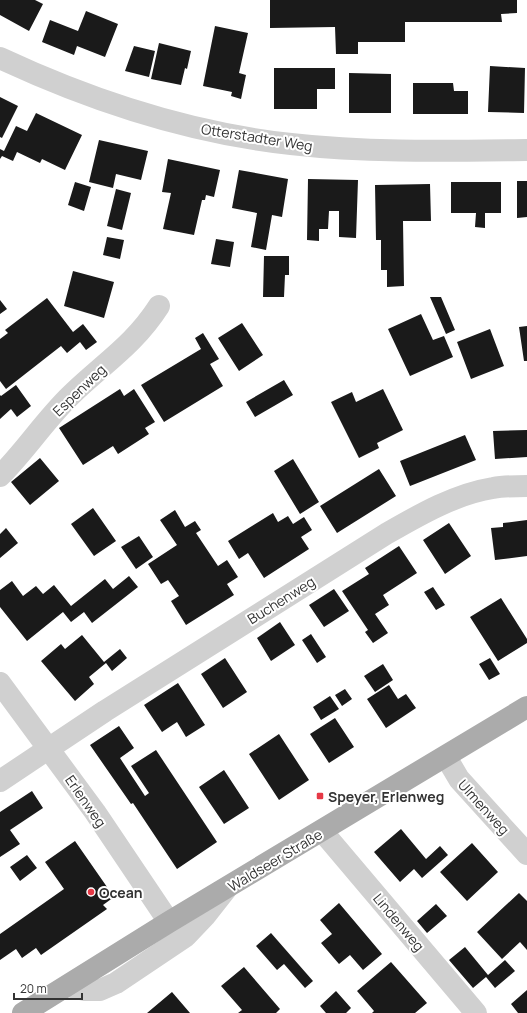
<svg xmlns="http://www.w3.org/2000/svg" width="527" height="1013" font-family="Manrope,sans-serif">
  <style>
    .building { fill: #1a1a1a }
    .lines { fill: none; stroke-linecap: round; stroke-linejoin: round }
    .minor { stroke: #d0d0d0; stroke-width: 22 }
    .major { stroke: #ababab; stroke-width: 22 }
    .poi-dot { fill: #e63946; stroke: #fff; stroke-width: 1.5 }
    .labels { text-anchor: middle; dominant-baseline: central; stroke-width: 4; stroke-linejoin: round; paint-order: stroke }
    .street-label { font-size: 14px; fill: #333; stroke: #fff }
    .poi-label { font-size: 14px; font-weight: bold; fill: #333; stroke: #fff; text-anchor: start }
  </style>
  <rect width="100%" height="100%" fill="#fff"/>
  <path class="building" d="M 0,0 L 35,0 L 43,4 L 29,31 L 0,15 Z
    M 270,0 L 517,0 L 517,13 L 501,14 L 502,22 L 405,22 L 405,42 L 358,42 L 358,54 L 336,54 L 335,27 L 270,28 Z
    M 86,11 L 118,24 L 105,57 L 77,46 L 74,55 L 42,42 L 50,20 L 78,31 Z
    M 215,26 L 248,33 L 239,73 L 246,75 L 241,99 L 231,96 L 232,92 L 203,86 Z
    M 159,43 L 191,51 L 187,69 L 185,68 L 181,85 L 151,79 Z
    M 134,46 L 155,51 L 149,77 L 125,71 Z
    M 490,66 L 525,68 L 524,113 L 488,112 Z
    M 274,68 L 335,68 L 335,89 L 317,89 L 317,109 L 274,109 Z
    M 349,73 L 391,74 L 391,113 L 349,113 Z
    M 413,83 L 453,83 L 454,91 L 468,91 L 468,114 L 413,114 Z
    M 0,97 L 18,106 L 2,138 L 0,137 Z
    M 36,113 L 82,135 L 65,170 L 42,159 L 40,163 L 17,152 L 13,161 L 2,156 L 0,159 L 0,149 L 4,151 L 16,126 L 27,131 Z
    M 99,140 L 148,151 L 141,180 L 116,174 L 113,188 L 89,182 Z
    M 168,159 L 220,170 L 214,197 L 206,195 L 205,200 L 202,200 L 194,235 L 163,229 L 171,193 L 162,192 Z
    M 239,170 L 288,179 L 282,217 L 272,215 L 266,250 L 251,247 L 257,213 L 232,208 Z
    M 308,179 L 358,180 L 356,238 L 339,237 L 339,211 L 329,211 L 328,229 L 319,229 L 319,241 L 307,240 Z
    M 517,181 L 527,181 L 527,217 L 517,218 Z
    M 75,182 L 91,187 L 84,211 L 68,205 Z
    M 451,182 L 501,182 L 501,213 L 485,213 L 485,228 L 475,227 L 476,213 L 451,213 Z
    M 430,184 L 431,221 L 403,221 L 404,286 L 387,287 L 387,270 L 381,270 L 381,240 L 376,240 L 375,185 Z
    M 116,189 L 131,193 L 122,230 L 107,226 Z
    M 107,237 L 124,240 L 120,259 L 103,255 Z
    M 216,239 L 234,242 L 230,267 L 211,264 Z
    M 264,256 L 289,256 L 289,275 L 285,275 L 284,297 L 263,297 Z
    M 73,271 L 114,282 L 104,318 L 64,306 Z
    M 430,297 L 441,297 L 455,330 L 446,334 Z
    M 47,298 L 73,332 L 83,324 L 97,342 L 86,350 L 80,342 L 67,353 L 61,346 L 6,389 L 0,381 L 0,339 L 8,333 L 5,330 Z
    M 0,300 L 7,309 L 0,314 Z
    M 421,314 L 433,340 L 444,336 L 453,357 L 410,376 L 388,329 Z
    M 242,323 L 263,355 L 239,371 L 218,338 Z
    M 527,326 L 527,361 L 524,361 L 519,327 Z
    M 490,329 L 504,366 L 471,379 L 457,342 Z
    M 203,333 L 219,359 L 210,364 L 223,386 L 164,422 L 141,385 L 201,349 L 195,338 Z
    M 284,380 L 293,395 L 255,417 L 246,402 Z
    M 16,385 L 31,406 L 17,417 L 11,409 L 0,419 L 0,395 L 1,396 Z
    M 120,389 L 124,396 L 134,389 L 155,422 L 145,428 L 149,434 L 118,454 L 113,446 L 83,465 L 59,428 Z
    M 383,389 L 403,430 L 377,443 L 379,448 L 359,458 L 331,402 L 352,392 L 356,402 Z
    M 527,430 L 527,457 L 495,459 L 493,431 Z
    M 465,435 L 476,460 L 410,486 L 400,461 Z
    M 40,458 L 59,481 L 30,505 L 11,482 Z
    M 293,459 L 319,502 L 300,514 L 274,471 Z
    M 379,469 L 396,496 L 337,533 L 320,506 Z
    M 93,508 L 116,541 L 94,556 L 71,524 Z
    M 175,510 L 185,527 L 195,521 L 201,530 L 196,533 L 218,566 L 227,560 L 238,577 L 227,584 L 234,595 L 186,625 L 171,601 L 179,596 L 168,580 L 161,584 L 148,564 L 177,545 L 160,520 Z
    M 273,513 L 278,522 L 288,516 L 293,524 L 304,517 L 312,530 L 301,537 L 309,549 L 264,578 L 248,553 L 239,559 L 228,541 Z
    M 527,520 L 527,556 L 495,560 L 491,528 L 503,527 L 503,523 Z
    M 449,523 L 471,556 L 445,574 L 423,540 Z
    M 6,528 L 18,543 L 0,558 L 0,534 Z
    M 139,536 L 153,557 L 136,569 L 121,547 Z
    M 399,546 L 417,573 L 383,595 L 389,605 L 375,614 L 388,633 L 373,643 L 365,632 L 368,630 L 342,591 L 369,574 L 365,568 Z
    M 129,576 L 138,587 L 92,623 L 84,612 L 71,622 L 63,612 L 27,641 L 0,607 L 0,590 L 12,581 L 23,596 L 36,586 L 43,594 L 54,585 L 71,606 L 105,579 L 113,589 Z
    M 433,587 L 445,605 L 436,610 L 424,592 Z
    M 334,589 L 349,611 L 324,627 L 309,605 Z
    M 501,598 L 527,639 L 527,643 L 498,661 L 470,617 Z
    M 280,622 L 295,645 L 271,661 L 257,638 Z
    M 311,634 L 326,657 L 317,663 L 302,640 Z
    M 82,635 L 104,662 L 120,649 L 127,658 L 112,671 L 106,663 L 89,677 L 94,684 L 75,701 L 41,661 L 61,644 L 65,649 Z
    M 225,658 L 247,692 L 223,708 L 201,674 Z
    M 490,658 L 500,674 L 489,680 L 479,664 Z
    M 383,664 L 393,680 L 375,692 L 364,676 Z
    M 178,683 L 205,725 L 186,737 L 177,722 L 162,732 L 144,705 Z
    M 389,685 L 398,699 L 406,694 L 416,708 L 386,728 L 367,699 Z
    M 345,689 L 352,699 L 342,706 L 335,695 Z
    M 330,696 L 339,709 L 321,720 L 313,707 Z
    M 335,718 L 354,747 L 329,763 L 310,734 Z
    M 119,726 L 134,748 L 120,758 L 145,796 L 149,793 L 131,766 L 156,750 L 217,842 L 177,869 L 133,803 L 131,804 L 90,745 Z
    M 279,734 L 309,780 L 279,800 L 249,754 Z
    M 224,770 L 249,808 L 224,824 L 199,787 Z
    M 32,791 L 43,808 L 10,830 L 20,844 L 0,857 L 0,812 Z
    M 401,829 L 426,859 L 440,846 L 448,855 L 422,878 L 414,869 L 400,882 L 374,852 Z
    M 75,841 L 114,897 L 103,905 L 107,909 L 41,955 L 36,948 L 22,958 L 16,949 L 0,960 L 0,934 L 64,889 L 45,862 Z
    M 472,843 L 498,872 L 467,901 L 440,872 Z
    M 27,855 L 37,868 L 20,881 L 10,867 Z
    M 519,893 L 527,901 L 527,950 L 520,942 L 502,959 L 477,932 Z
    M 339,903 L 382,954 L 363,970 L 350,955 L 339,964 L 321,943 L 332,934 L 320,920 Z
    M 436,904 L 447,916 L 427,933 L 417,921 Z
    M 271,933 L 313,981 L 305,988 L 284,964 L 277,970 L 256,946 Z
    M 465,947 L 488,975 L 505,960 L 515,971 L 495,988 L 486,977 L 473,988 L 449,960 Z
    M 391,962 L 427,1003 L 415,1013 L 372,1013 L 374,1011 L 357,991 Z
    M 244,967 L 280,1009 L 276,1013 L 238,1013 L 242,1010 L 221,986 Z
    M 527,990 L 527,1013 L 518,1013 L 511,1004 Z
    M 336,991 L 351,1008 L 346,1013 L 326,1013 L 320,1006 Z
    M 172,992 L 190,1013 L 147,1013 Z"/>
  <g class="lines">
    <path class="minor" d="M 0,58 C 92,101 190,133 291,144 C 369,153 449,151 527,150
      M 0,476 C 26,450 45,420 71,395 C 104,363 134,345 159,306
      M 0,683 L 95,812 L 169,922
      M 446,757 L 459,779 L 527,854
      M 0,781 L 105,711 L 386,534 C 419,515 455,494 493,488 C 504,486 516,486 527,486
      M 322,831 L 476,1013
      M 68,986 L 85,990 L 100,990 L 116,983 L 186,936 L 205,916 L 227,888"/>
    <path class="major" d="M 23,1013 L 169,922 L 527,707"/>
  </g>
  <g class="poi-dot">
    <rect x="316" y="792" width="8" height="8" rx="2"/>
    <circle cx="91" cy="892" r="4"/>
  </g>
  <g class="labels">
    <g class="street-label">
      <text transform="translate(257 137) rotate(9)">Otterstadter Weg</text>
      <text transform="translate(79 390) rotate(-44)">Espenweg</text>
      <text transform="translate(281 600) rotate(-32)">Buchenweg</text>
      <text transform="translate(86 801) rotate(55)">Erlenweg</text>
      <text transform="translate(484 807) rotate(48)">Ulmenweg</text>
      <text transform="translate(275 860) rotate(-31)">Waldseer Straße</text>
      <text transform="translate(399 922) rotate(50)">Lindenweg</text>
    </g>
    <g class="poi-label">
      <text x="328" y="796">Speyer, Erlenweg</text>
      <text x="99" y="892">Ocean</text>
    </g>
  </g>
  <path d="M14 993v6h68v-6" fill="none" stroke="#333333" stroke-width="2"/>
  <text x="20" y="993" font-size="12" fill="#333333" stroke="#ffffff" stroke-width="3" paint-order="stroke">20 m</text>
</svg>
